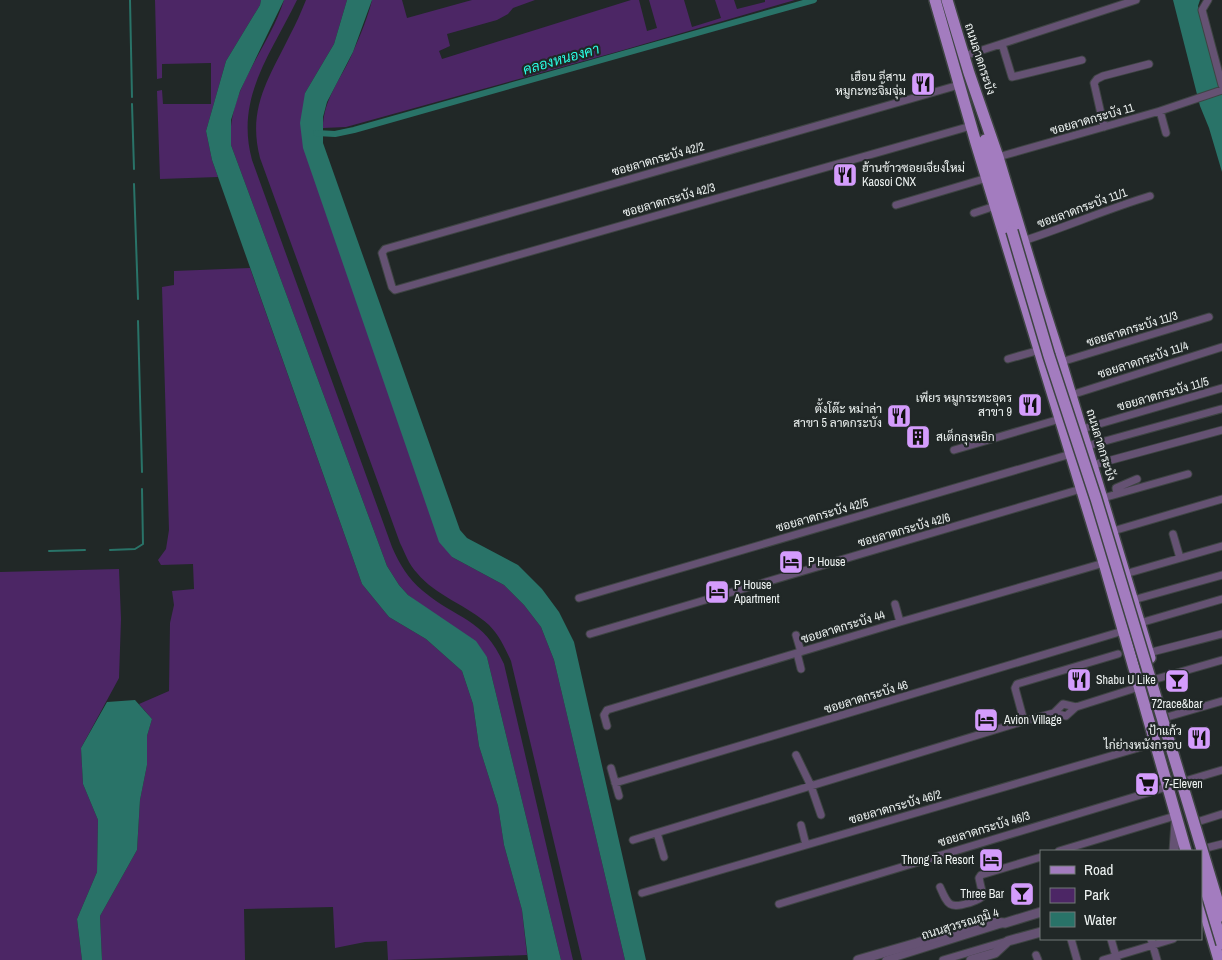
<svg xmlns="http://www.w3.org/2000/svg" width="1222" height="960" font-family="'Archivo Narrow',Sarabun,sans-serif">
  <style>
    .green { fill: #4c2665 }
    .water { fill: #297368 }
    .lines { fill: none; stroke-linecap: round; stroke-linejoin: round }
    .stream { stroke: #297368; stroke-width: 2 }
    .canal { stroke: #297368; stroke-width: 6 }
    .minor-casing { stroke: #3e4443; stroke-width: 9 }
    .tertiary-casing { stroke: #3e4443; stroke-width: 11 }
    .primary-casing { stroke: #3e4443; stroke-width: 14 }
    .minor { stroke: #655273; stroke-width: 7 }
    .tertiary { stroke: #655273; stroke-width: 9 }
    .primary { stroke: #a37cbf; stroke-width: 11 }
    .primary-bridge-casing { stroke: #3e4443; stroke-width: 14; stroke-linecap: butt }
    .primary-bridge { stroke: #a37cbf; stroke-width: 11 }
    .labels { text-anchor: middle; dominant-baseline: central; stroke-width: 4.5; stroke-linejoin: round; paint-order: stroke }
    .street-label { font-size: 12px; fill: #eef3f2; stroke: #212827 }
    .poi-label { font-size: 12px; fill: #eef3f2; stroke: #212827; text-anchor: start }
    .water-label { font-size: 14px; font-style: italic; fill: #29fce2; stroke: #212827 }
  </style>
  <rect width="100%" height="100%" fill="#212827"/>
  <path class="green" d="M 155,0 L 261,0 L 260,5 L 226,61 L 206,131 L 212,160 L 218,177 L 160,179 L 157,91 L 162,90 L 163,104 L 211,104 L 211,63 L 162,64 L 162,78 L 157,79 Z
    M 284,0 L 297,0 C 271,54 235,97 252,160 L 392,547 C 399,563 408,579 423,591 C 457,620 483,617 504,664 L 573,960 L 561,960 L 487,657 L 408,595 L 399,585 L 387,566 L 231,145 C 226,90 269,49 284,0 Z
    M 306,0 L 347,0 L 334,44 L 305,93 L 452,557 L 504,585 L 524,605 L 541,627 L 554,660 L 625,960 L 582,960 L 511,661 C 505,648 499,635 489,625 C 467,605 436,596 417,573 C 409,565 405,553 400,543 L 260,158 C 247,108 269,78 290,35 C 296,24 301,12 306,0 Z
    M 372,0 L 402,0 L 407,18 L 472,0 L 535,0 L 513,8 L 508,14 L 497,20 L 447,34 L 450,46 L 439,51 L 442,59 L 631,0 L 639,0 L 647,31 L 657,28 L 649,0 L 684,0 L 692,27 L 721,18 L 715,0 L 734,0 L 737,9 L 765,2 L 765,0 L 795,0 L 620,51 L 346,127 L 323,128 C 323,99 342,78 353,52 C 360,36 368,17 372,0 Z
    M 250,268 L 362,584 L 389,617 L 426,639 L 462,671 L 473,704 L 479,746 L 498,806 L 504,845 L 522,910 L 527,955 L 388,960 L 387,941 L 365,942 L 335,948 L 333,907 L 244,909 L 245,960 L 102,960 L 100,916 L 137,850 L 140,800 L 147,765 L 147,736 L 152,719 L 139,704 L 169,691 L 170,623 L 174,605 L 172,591 L 194,589 L 193,564 L 161,565 L 158,560 L 166,549 L 169,530 L 162,287 L 174,285 L 174,271 Z
    M 119,569 L 121,619 L 119,678 L 81,748 L 83,784 L 98,820 L 97,872 L 77,919 L 82,960 L 0,960 L 0,572 Z"/>
  <path class="water" d="M 261,0 L 284,0 L 240,91 L 231,120 L 231,145 L 387,566 L 399,585 L 408,595 L 476,641 L 487,657 L 561,960 L 528,960 L 522,910 L 504,845 L 498,806 L 479,746 L 473,704 L 462,671 L 426,639 L 389,617 L 362,584 L 212,160 L 206,131 L 226,61 L 260,5 Z
    M 347,0 L 372,0 L 353,52 L 327,102 L 323,117 L 323,143 L 460,530 L 467,538 L 518,565 L 542,589 L 559,612 L 574,642 L 646,960 L 625,960 L 554,660 L 541,627 L 524,605 L 504,585 L 452,557 L 439,542 L 303,148 L 300,123 L 305,93 L 334,44 Z
    M 1173,0 L 1200,0 L 1198,6 L 1222,94 L 1222,172 L 1209,128 L 1200,106 Z
    M 135,700 L 152,719 L 147,736 L 147,765 L 140,800 L 137,850 L 100,916 L 102,960 L 82,960 L 77,919 L 97,872 L 98,820 L 83,784 L 81,748 L 107,702 Z"/>
  <g class="lines">
    <path class="stream" d="M 130,0 L 132,97
      M 132,104 L 134,169
      M 134,184 L 138,299
      M 138,321 L 142,472
      M 110,550 L 135,549 L 143,544 L 142,489
      M 49,551 L 85,550"/>
    <path class="canal" d="M 316,133 L 335,134 L 354,130 L 814,0"/>
    <defs>
      <path id="minor" d="M 1208,0 L 1202,10 L 1222,85
        M 1002,44 L 1012,77 L 1082,60
        M 964,56 L 1136,0
        M 959,85 L 385,249 L 382,253 L 392,287 L 395,290 L 971,126
        M 1160,111 L 1166,133
        M 1104,127 L 1094,83 L 1097,79 L 1103,76 L 1149,64
        M 998,157 L 1160,111 L 1222,90
        M 896,205 L 987,178
        M 974,213 L 995,206
        M 1023,241 C 1066,227 1107,209 1150,196
        M 1008,359 L 1040,350
        M 1061,362 L 1209,317
        M 1071,395 L 1222,347
        M 1082,429 L 1222,388
        M 1087,446 L 1221,409
        M 954,450 L 1060,419
        M 1093,465 L 1222,430
        M 1117,494 L 1116,488 L 1137,479
        M 1103,498 L 1188,474
        M 1113,531 L 1222,499
        M 1173,534 L 1180,558
        M 1125,574 L 1222,546
        M 579,598 L 1071,454
        M 1133,600 L 1222,575
        M 895,604 L 900,622
        M 1140,623 L 1222,599
        M 590,634 L 1081,489
        M 796,635 L 801,652
        M 797,653 L 801,669
        M 1148,653 L 1222,634
        M 1156,679 L 1222,660
        M 1076,707 L 1139,687
        M 1054,713 L 1063,704 L 1076,707
        M 1167,717 L 1222,701
        M 1024,721 L 1015,688 L 1017,684 L 1118,654
        M 607,726 L 604,715 L 607,710 L 900,622 L 1104,563
        M 796,755 L 811,786 L 821,815
        M 611,768 L 619,796
        M 1185,781 L 1222,770
        M 615,783 L 1123,631
        M 1197,822 L 1222,814
        M 801,825 L 806,845
        M 657,833 L 664,857
        M 633,840 L 1024,721 L 1054,713 L 1066,716 L 1076,707
        M 1206,848 L 1222,844
        M 1059,851 L 1175,816
        M 940,887 C 948,905 949,909 969,903 C 974,901 979,900 983,896 L 979,878 L 981,875 L 1041,857
        M 642,893 L 1155,743
        M 779,904 L 1167,787
        M 1071,939 L 1077,960
        M 1111,939 L 1117,960
        M 1151,939 L 1157,960
        M 1036,955 L 1038,960
        M 886,960 L 1001,924
        M 943,960 L 1007,941
        M 1103,960 L 1173,939"/>
      <path id="tertiary" d="M 1174,851 L 1176,822
        M 858,960 L 917,943 L 974,925 L 992,922 L 1005,923 L 1041,912
        M 971,960 L 995,953 L 1008,941 L 1041,932"/>
      <path id="primary" d="M 935,0 L 976,143 L 1104,563 L 1186,851
        M 947,0 L 969,73 L 998,157 L 1040,296 L 1061,362 L 1150,658
        M 985,140 L 1012,231
        M 1201,899 L 1219,960"/>
    </defs>
    <use href="#minor" class="minor-casing"/>
    <use href="#tertiary" class="tertiary-casing"/>
    <use href="#primary" class="primary-casing"/>
    <use href="#minor" class="minor"/>
    <use href="#tertiary" class="tertiary"/>
    <use href="#primary" class="primary"/>
    <defs>
      <path id="primary-bridge" d="M 1012,231 L 1049,356 L 1096,499 L 1222,916
        M 1201,874 L 1222,944"/>
    </defs>
    <use href="#primary-bridge" class="primary-bridge-casing"/>
    <use href="#primary-bridge" class="primary-bridge"/>
  </g>
  <defs>
    <symbol id="restaurant-square" viewBox="-11 -11 22 22"><rect x="-9" y="-9" width="18" height="18" rx="4" fill="#d49cfc" stroke="#212827"/><path d="M-5-6h1v4h1v-4h1v4h1v-4h1v5L-1.5 .5V6h-2V.5L-5-1ZM5-6V6H3V1.5H1.5Q1.5-4 5-6Z" fill="#111"/></symbol>
    <symbol id="building-square" viewBox="-11 -11 22 22"><rect x="-9" y="-9" width="18" height="18" rx="4" fill="#d49cfc" stroke="#212827"/><path d="M-4-6H4V6H1V3H-1V6H-4ZM-2.5-4.3h1.7v1.8h-1.7ZM.8-4.3h1.7v1.8H.8ZM-2.5-1h1.7V.8h-1.7ZM.8-1h1.7V.8H.8Z" fill="#111"/></symbol>
    <symbol id="hotel-square" viewBox="-11 -11 22 22"><rect x="-9" y="-9" width="18" height="18" rx="4" fill="#d49cfc" stroke="#212827"/><path d="M-6-4.5h1.5V1H6V5H4.5V3h-9V5H-6ZM-4 0a1.8 1.8 0 1 1 3.6 0ZM.5 0V-2.5h3Q6-2.5 6 0Z" fill="#111"/></symbol>
    <symbol id="bar-square" viewBox="-11 -11 22 22"><rect x="-9" y="-9" width="18" height="18" rx="4" fill="#d49cfc" stroke="#212827"/><path d="M-6-5H6L.8 .8V4.5H3.5V6h-7V4.5H-.8V.8Z" fill="#111"/></symbol>
    <symbol id="supermarket-square" viewBox="-11 -11 22 22"><rect x="-9" y="-9" width="18" height="18" rx="4" fill="#d49cfc" stroke="#212827"/><path d="M-6-5.5h2.5l.6 2H6L4.5 2H-2.5L-4.4-4H-6ZM-1.5 3.2a1.3 1.3 0 1 0 .1 0ZM3 3.2a1.3 1.3 0 1 0 .1 0Z" fill="#111"/></symbol>
  </defs>
  <g fill-rule="evenodd">
    <use href="#restaurant-square" x="909" y="70" width="28" height="28"/>
    <use href="#restaurant-square" x="831" y="161" width="28" height="28"/>
    <use href="#restaurant-square" x="1016" y="391" width="28" height="28"/>
    <use href="#restaurant-square" x="885" y="402" width="28" height="28"/>
    <use href="#building-square" x="904" y="423" width="28" height="28"/>
    <use href="#hotel-square" x="777" y="548" width="28" height="28"/>
    <use href="#hotel-square" x="703" y="578" width="28" height="28"/>
    <use href="#restaurant-square" x="1065" y="666" width="28" height="28"/>
    <use href="#bar-square" x="1163" y="667" width="28" height="28"/>
    <use href="#hotel-square" x="972" y="706" width="28" height="28"/>
    <use href="#restaurant-square" x="1185" y="724" width="28" height="28"/>
    <use href="#supermarket-square" x="1133" y="770" width="28" height="28"/>
    <use href="#hotel-square" x="977" y="846" width="28" height="28"/>
    <use href="#bar-square" x="1008" y="880" width="28" height="28"/>
  </g>
  <g class="labels">
    <g class="street-label">
      <text transform="translate(980 59) rotate(72)">ถนนลาดกระบัง</text>
      <text transform="translate(1092 119) rotate(-16)">ซอยลาดกระบัง 11</text>
      <text transform="translate(658 159) rotate(-16)">ซอยลาดกระบัง 42/2</text>
      <text transform="translate(669 200) rotate(-16)">ซอยลาดกระบัง 42/3</text>
      <text transform="translate(1082 208) rotate(-20)">ซอยลาดกระบัง 11/1</text>
      <text transform="translate(1132 329) rotate(-17)">ซอยลาดกระบัง 11/3</text>
      <text transform="translate(1143 360) rotate(-18)">ซอยลาดกระบัง 11/4</text>
      <text transform="translate(1163 394) rotate(-16)">ซอยลาดกระบัง 11/5</text>
      <text transform="translate(1101 445) rotate(73)">ถนนลาดกระบัง</text>
      <text transform="translate(822 515) rotate(-16)">ซอยลาดกระบัง 42/5</text>
      <text transform="translate(904 530) rotate(-16)">ซอยลาดกระบัง 42/6</text>
      <text transform="translate(843 627) rotate(-17)">ซอยลาดกระบัง 44</text>
      <text transform="translate(866 697) rotate(-17)">ซอยลาดกระบัง 46</text>
      <text transform="translate(895 807) rotate(-16)">ซอยลาดกระบัง 46/2</text>
      <text transform="translate(984 829) rotate(-17)">ซอยลาดกระบัง 46/3</text>
      <text transform="translate(960 924) rotate(-17)">ถนนสุวรรณภูมิ 4</text>
    </g>
    <g class="poi-label">
      <text x="906" y="77" text-anchor="end">เฮือน อีสาน<tspan x="906" dy="14">หมูกะทะจิ้มจุ่ม</tspan></text>
      <text x="862" y="168">ฮ้านข้าวซอยเจียงใหม่<tspan x="862" dy="14">Kaosoi CNX</tspan></text>
      <text x="1012" y="398" text-anchor="end">เพียร หมูกระทะอุดร<tspan x="1012" dy="14">สาขา 9</tspan></text>
      <text x="882" y="409" text-anchor="end">ตั้งโต๊ะ หม่าล่า<tspan x="882" dy="14">สาขา 5 ลาดกระบัง</tspan></text>
      <text x="936" y="437">สเต็กลุงหยิก</text>
      <text x="808" y="562">P House</text>
      <text x="734" y="585">P House<tspan x="734" dy="14">Apartment</tspan></text>
      <text x="1096" y="680">Shabu U Like</text>
      <text x="1177" y="704" text-anchor="middle">72race&amp;bar</text>
      <text x="1004" y="720">Avion Village</text>
      <text x="1182" y="731" text-anchor="end">ป้าแก้ว<tspan x="1182" dy="14">ไก่ย่างหนังกรอบ</tspan></text>
      <text x="1164" y="784">7-Eleven</text>
      <text x="974" y="860" text-anchor="end">Thong Ta Resort</text>
      <text x="1004" y="894" text-anchor="end">Three Bar</text>
    </g>
    <g class="water-label">
      <text transform="translate(561 59) rotate(-16)">คลองหนองคา</text>
    </g>
  </g>
  <rect x="1040" y="850" width="162" height="90" fill="#212827" stroke="#737978"/>
  <rect x="1050" y="866" width="25" height="8" fill="#a37cbf" stroke="#737978"/>
  <text x="1084" y="875" font-size="15" fill="#eef3f2">Road</text>
  <rect x="1050" y="888" width="25" height="15" fill="#4c2665" stroke="#737978"/>
  <text x="1084" y="900" font-size="15" fill="#eef3f2">Park</text>
  <rect x="1050" y="912" width="25" height="15" fill="#297368" stroke="#737978"/>
  <text x="1084" y="925" font-size="15" fill="#eef3f2">Water</text>
</svg>
